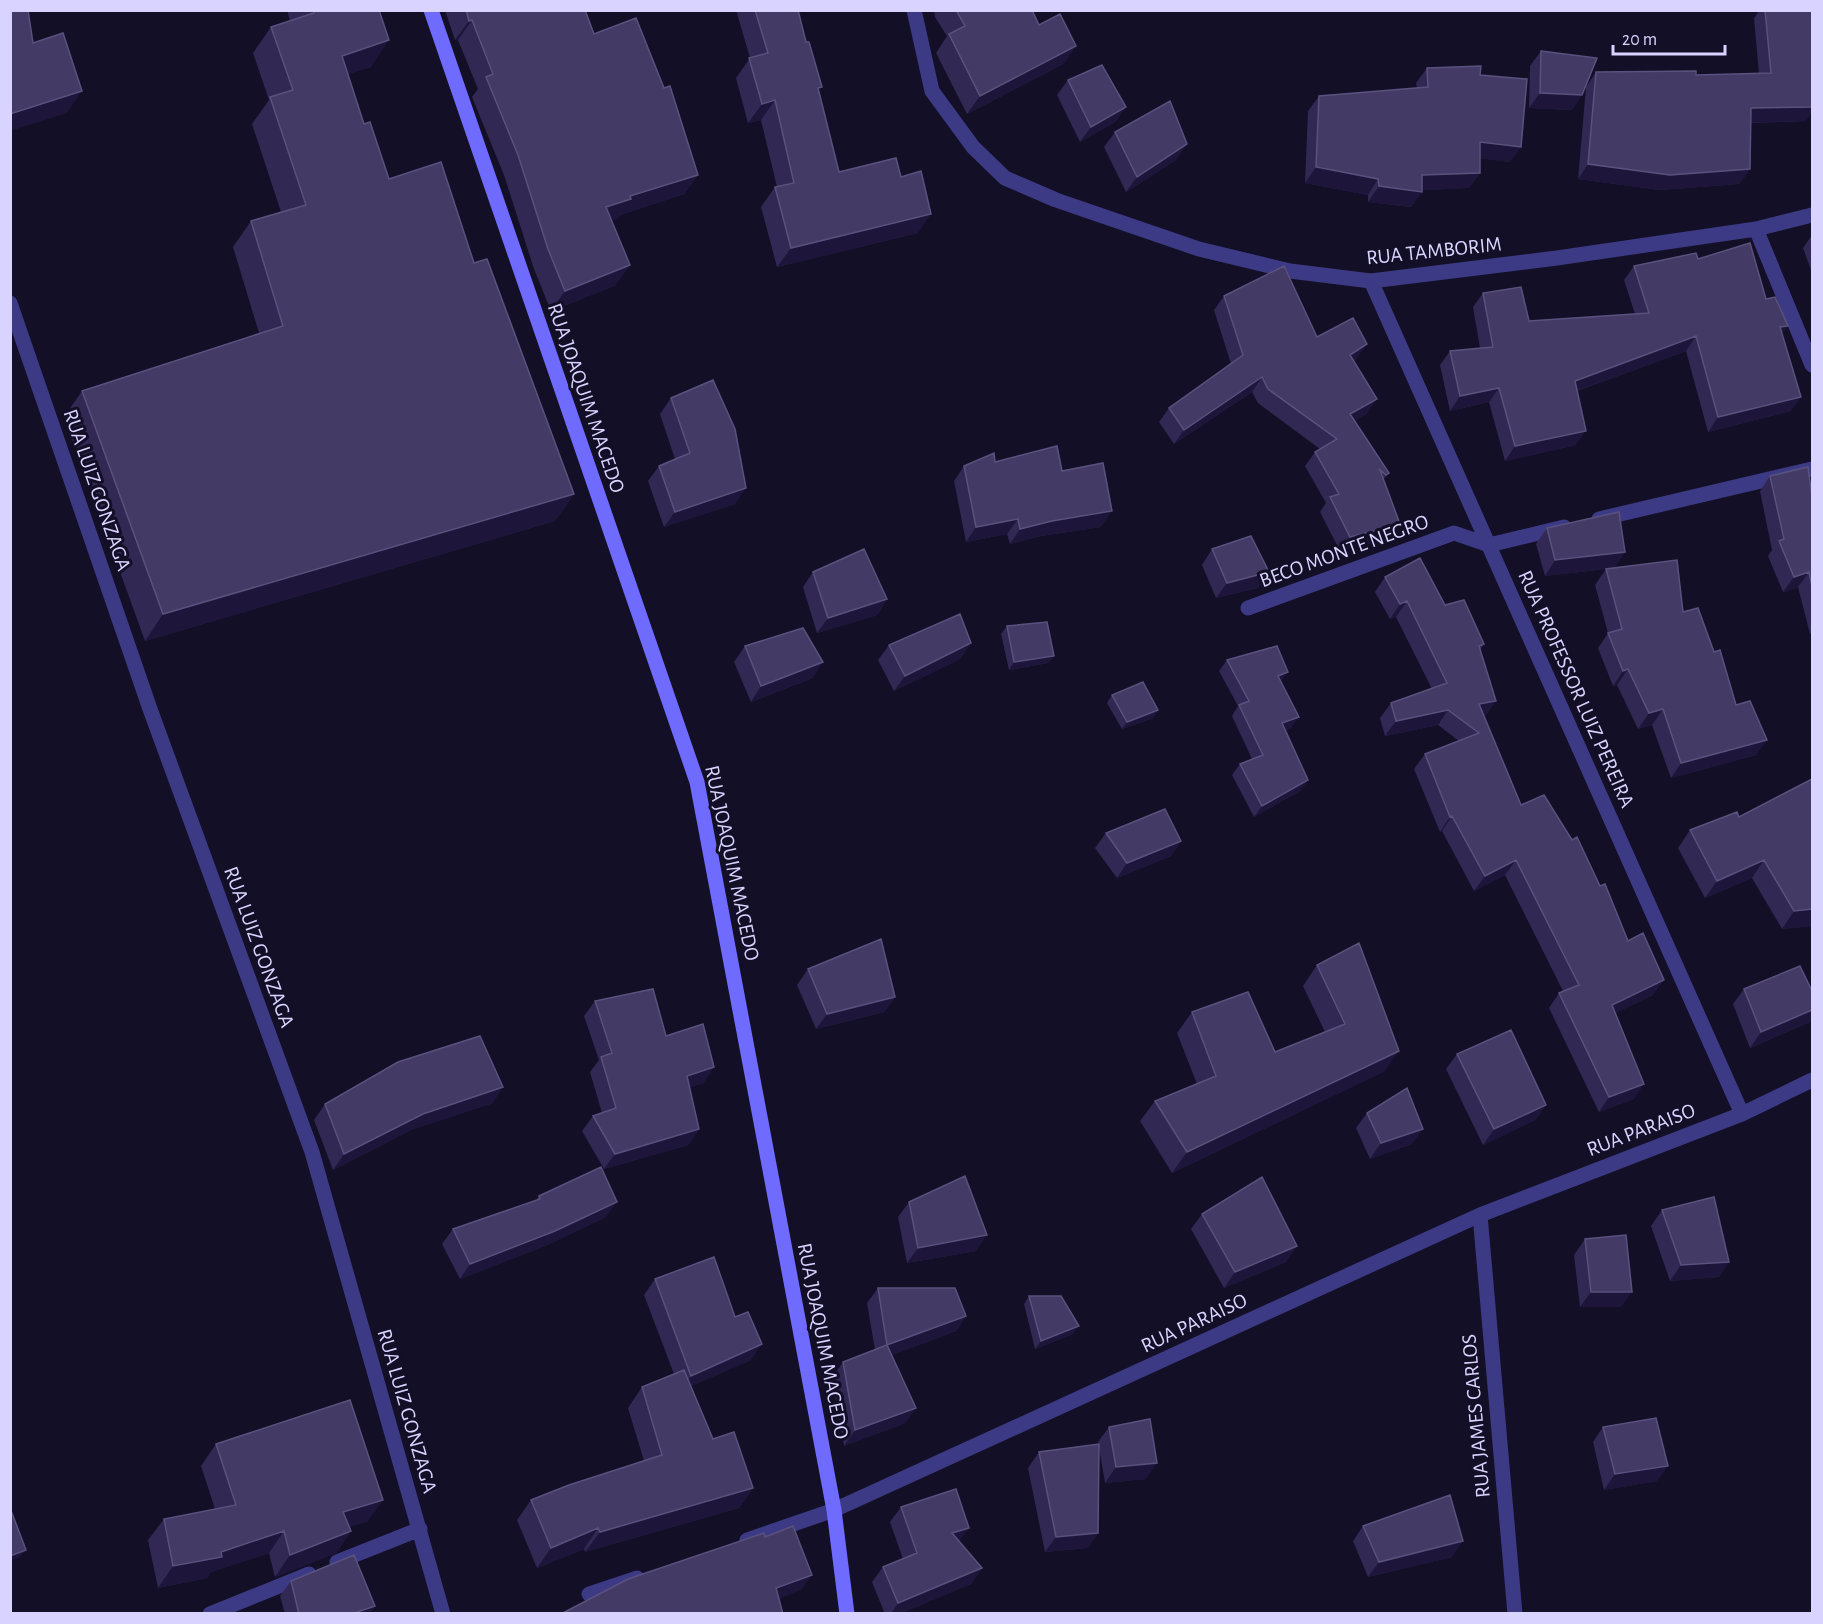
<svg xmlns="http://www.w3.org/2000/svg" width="1823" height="1624" font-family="'Alegreya Sans',sans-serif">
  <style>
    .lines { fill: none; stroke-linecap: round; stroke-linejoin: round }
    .street { stroke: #3d3a85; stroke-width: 15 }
    .secondary { stroke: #6f6bff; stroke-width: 15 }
    .wall { fill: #312854 }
    .shaded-wall { fill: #1d163a }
    .building { fill: #433a66; stroke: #5a527e; stroke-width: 1.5 }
    .labels { text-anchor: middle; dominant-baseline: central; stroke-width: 6; stroke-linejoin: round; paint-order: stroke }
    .street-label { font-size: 21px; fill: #d9d4ff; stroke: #130f26 }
  </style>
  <rect width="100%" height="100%" fill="#130f26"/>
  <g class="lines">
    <path class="street" d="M 914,10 L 932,91 L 973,147 L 1005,178 L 1056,200 L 1199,249 L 1290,271 L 1371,281 L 1557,258 L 1756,229 L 1812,215
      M 1756,229 L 1812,365
      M 1371,281 L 1742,1114
      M 10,303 L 150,709 L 312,1152 L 443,1614
      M 1599,519 L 1812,469
      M 1248,608 L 1454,533 L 1489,545 L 1564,527
      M 1480,1215 L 1515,1614
      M 747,1540 L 834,1510 L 1480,1215 L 1742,1114 L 1812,1080
      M 337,1562 L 420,1529
      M 589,1594 L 637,1578
      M 210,1614 L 309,1574"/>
    <path class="secondary" d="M 431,10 L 697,782 L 834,1510 L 847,1614"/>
  </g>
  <path class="wall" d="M 287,10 L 379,10 L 371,67 L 348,74 L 364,124 L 389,179 L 474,263 L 574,494 L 555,521 L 145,641 L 64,417 L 82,391 L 259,333 L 233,247 L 251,221 L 281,212 L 252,124 L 269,100 L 253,53 L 271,27 L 290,21 Z
    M 445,10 L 585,10 L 594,34 L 698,175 L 684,194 L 620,215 L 617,219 L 612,220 L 616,285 L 551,311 L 534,269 L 504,175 L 472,97 L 478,89 L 458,40 L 455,40 Z
    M 736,10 L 798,10 L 819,91 L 839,172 L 901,177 L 918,233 L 777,267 L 761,207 L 775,187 L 777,187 L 761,120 L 748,123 L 736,78 L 750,58 Z
    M 934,10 L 1032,10 L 1039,25 L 1076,46 L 1063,64 L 967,114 L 936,53 L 947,36 L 935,17 Z
    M 1760,10 L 1812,10 L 1806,121 L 1751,123 L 1750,169 L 1739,184 L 1660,190 L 1578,179 L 1586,87 L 1596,72 L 1696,75 L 1759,74 L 1754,18 Z
    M 1541,51 L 1582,95 L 1572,110 L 1529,108 L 1530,66 Z
    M 1427,68 L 1480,75 L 1510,162 L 1480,158 L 1480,173 L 1469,188 L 1422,190 L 1411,207 L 1368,202 L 1368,195 L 1305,183 L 1308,111 L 1319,96 L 1417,88 L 1416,83 Z
    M 1068,80 L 1126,107 L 1115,122 L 1080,142 L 1057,95 Z
    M 1115,132 L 1176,160 L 1126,192 L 1104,147 Z
    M 1812,235 L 1812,273 L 1803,248 Z
    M 1698,259 L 1766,299 L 1782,334 L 1791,411 L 1708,432 L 1686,351 L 1577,391 L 1576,445 L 1505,461 L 1489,402 L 1450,411 L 1440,365 L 1450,351 L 1480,348 L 1473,307 L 1483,293 L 1529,321 L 1635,314 L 1624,280 L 1634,266 Z
    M 1224,296 L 1317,337 L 1357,358 L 1354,361 L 1367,414 L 1354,421 L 1389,473 L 1383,480 L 1400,524 L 1390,539 L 1340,551 L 1320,512 L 1326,503 L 1305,466 L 1315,452 L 1320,449 L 1258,403 L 1252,392 L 1174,444 L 1159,422 L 1169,408 L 1231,364 L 1214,310 Z
    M 671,398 L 735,504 L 664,527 L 648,481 L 659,466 L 675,459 L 660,414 Z
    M 995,462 L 1062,471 L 1101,527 L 1041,536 L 1010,544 L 1007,534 L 966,542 L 954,481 L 964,466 Z
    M 1770,476 L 1812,497 L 1812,633 L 1810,634 L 1798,587 L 1783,592 L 1768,556 L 1772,550 L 1760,491 Z
    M 1547,528 L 1625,552 L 1614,568 L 1545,576 L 1536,544 Z
    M 1212,549 L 1269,572 L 1258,588 L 1216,598 L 1202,565 Z
    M 1606,569 L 1683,612 L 1714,652 L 1756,755 L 1671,778 L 1652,725 L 1638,729 L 1617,685 L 1613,686 L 1598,648 L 1608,633 L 1595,585 Z
    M 813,572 L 887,599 L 877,615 L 817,633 L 803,587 Z
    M 1385,577 L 1445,605 L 1484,644 L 1480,650 L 1496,701 L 1485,716 L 1484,716 L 1521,805 L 1600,886 L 1628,941 L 1653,995 L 1615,1013 L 1634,1099 L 1599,1112 L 1549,1008 L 1559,993 L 1563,991 L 1505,875 L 1474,891 L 1442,831 L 1440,832 L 1414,769 L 1425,754 L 1459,741 L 1438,725 L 1385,736 L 1380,718 L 1391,703 L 1432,689 L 1396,617 L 1390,619 L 1375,592 Z
    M 1007,626 L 1054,656 L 1048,663 L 1009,670 L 1001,634 Z
    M 971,643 L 960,659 L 894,691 L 878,660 L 889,645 Z
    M 745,646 L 813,678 L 751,702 L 734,662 Z
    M 1227,660 L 1281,682 L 1291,728 L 1286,730 L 1308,780 L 1300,791 L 1254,817 L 1232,775 L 1240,764 L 1252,759 L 1232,716 L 1238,706 L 1219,671 Z
    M 1112,695 L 1158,710 L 1153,718 L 1122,729 L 1107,703 Z
    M 1739,817 L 1812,926 L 1782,929 L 1752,878 L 1705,898 L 1678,848 L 1690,830 Z
    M 1106,833 L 1181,841 L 1171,856 L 1117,878 L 1095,848 Z
    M 1317,965 L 1385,1071 L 1172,1173 L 1140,1121 L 1155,1101 L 1197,1084 L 1177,1033 L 1192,1012 L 1275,1052 L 1325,1032 L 1303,986 Z
    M 808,969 L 895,997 L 884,1012 L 816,1029 L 797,985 Z
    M 1744,989 L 1810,1022 L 1750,1048 L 1733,1004 Z
    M 595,1001 L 666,1036 L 714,1067 L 703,1083 L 690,1087 L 699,1129 L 688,1145 L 604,1169 L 582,1131 L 593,1116 L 602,1113 L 590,1072 L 599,1060 L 584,1016 Z
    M 1457,1054 L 1546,1105 L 1535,1120 L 1483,1145 L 1446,1069 Z
    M 493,1103 L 413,1129 L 333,1170 L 314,1120 L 325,1104 Z
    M 1367,1113 L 1412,1144 L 1370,1159 L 1356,1128 Z
    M 539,1196 L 606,1217 L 545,1246 L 460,1279 L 442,1244 L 453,1229 L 536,1200 Z
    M 909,1202 L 976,1251 L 907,1263 L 898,1217 Z
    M 1662,1210 L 1729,1262 L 1719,1277 L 1670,1281 L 1651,1226 Z
    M 1202,1214 L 1286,1262 L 1224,1288 L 1191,1229 Z
    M 1585,1239 L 1621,1307 L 1580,1307 L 1574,1255 Z
    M 655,1279 L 735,1317 L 751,1360 L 691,1386 L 713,1439 L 753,1488 L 739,1508 L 585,1552 L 584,1549 L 537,1568 L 517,1520 L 531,1500 L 644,1461 L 628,1408 L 642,1387 L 674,1374 L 644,1295 Z
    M 878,1288 L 966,1316 L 956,1331 L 892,1355 L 916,1408 L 905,1423 L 844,1446 L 832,1378 L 843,1362 L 875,1350 L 867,1303 Z
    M 1029,1296 L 1073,1334 L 1035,1349 L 1024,1304 Z
    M 1109,1427 L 1146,1479 L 1105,1483 L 1099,1448 L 1098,1533 L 1088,1548 L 1045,1552 L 1028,1468 L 1039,1452 L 1099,1444 L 1098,1442 Z
    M 1603,1427 L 1657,1481 L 1604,1490 L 1593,1442 Z
    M 216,1444 L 368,1521 L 349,1527 L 351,1531 L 336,1553 L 275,1577 L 269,1553 L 211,1572 L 207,1578 L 158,1588 L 148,1540 L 164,1519 L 215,1509 L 201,1466 Z
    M 901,1507 L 959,1542 L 982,1568 L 971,1584 L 899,1614 L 885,1614 L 872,1582 L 883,1567 L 903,1559 L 890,1522 Z
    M 1363,1526 L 1452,1557 L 1368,1577 L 1353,1541 Z
    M 291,1581 L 375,1606 L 369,1614 L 285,1614 L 280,1596 Z"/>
  <path class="shaded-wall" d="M 472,20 L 458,40 L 455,40 L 469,21 Z
    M 389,40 L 371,67 L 324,82 L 342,56 Z
    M 1076,46 L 1063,64 L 967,114 L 980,96 Z
    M 82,91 L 67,113 L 10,131 L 10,114 Z
    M 1540,93 L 1582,95 L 1572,110 L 1529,108 Z
    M 775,100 L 761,120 L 748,123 L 762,104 Z
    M 1126,107 L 1115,122 L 1080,142 L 1091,127 Z
    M 1812,107 L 1812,112 L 1806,121 L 1740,123 L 1751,108 Z
    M 1480,142 L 1521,147 L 1510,162 L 1470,157 Z
    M 1187,144 L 1176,160 L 1126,192 L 1137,177 Z
    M 1588,164 L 1750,169 L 1739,184 L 1660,190 L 1578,179 Z
    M 1316,167 L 1378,179 L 1368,195 L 1305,183 Z
    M 1480,173 L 1469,188 L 1411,191 L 1422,175 Z
    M 698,175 L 684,194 L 620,215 L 617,219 L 592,226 L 606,207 L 630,196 Z
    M 1379,186 L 1422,192 L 1411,207 L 1368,202 Z
    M 931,214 L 918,233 L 777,267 L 791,248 Z
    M 630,265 L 616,285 L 551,311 L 565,291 Z
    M 1788,326 L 1778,340 L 1780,327 Z
    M 1696,336 L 1686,351 L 1565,395 L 1575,381 Z
    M 1367,344 L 1357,358 L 1340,369 L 1350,355 Z
    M 1262,377 L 1252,392 L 1174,444 L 1184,430 Z
    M 1499,388 L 1489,402 L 1450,411 L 1460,396 Z
    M 1801,397 L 1791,411 L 1708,432 L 1718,417 Z
    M 1377,399 L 1367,414 L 1340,428 L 1350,414 Z
    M 1586,431 L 1576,445 L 1505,461 L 1515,446 Z
    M 746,488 L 735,504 L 664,527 L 675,512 Z
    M 574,494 L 555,521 L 145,641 L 163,614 Z
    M 1112,511 L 1101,527 L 1041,536 L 1010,544 L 1020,529 L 1052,521 Z
    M 1018,519 L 1007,534 L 966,542 L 976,527 Z
    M 1400,524 L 1390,539 L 1340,551 L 1350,537 Z
    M 1625,552 L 1614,568 L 1545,576 L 1555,560 Z
    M 1269,572 L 1258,588 L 1216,598 L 1227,583 Z
    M 1809,572 L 1798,587 L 1783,592 L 1794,577 Z
    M 887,599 L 877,615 L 817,633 L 828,618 Z
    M 1407,601 L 1396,617 L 1390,619 L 1400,604 Z
    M 971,643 L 960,659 L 894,691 L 905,676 Z
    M 1054,656 L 1048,663 L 1009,670 L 1014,662 Z
    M 823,662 L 813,678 L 751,702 L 761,686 Z
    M 1628,669 L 1617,685 L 1613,686 L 1623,671 Z
    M 1288,672 L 1280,683 L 1278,676 Z
    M 1496,701 L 1485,716 L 1468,719 L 1479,704 Z
    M 1663,709 L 1652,725 L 1638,729 L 1649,713 Z
    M 1158,710 L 1153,718 L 1122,729 L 1127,722 Z
    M 1448,710 L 1438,725 L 1385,736 L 1396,721 Z
    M 1299,717 L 1291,728 L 1274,734 L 1282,723 Z
    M 1767,740 L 1756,755 L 1671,778 L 1681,763 Z
    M 1308,780 L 1300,791 L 1254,817 L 1262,806 Z
    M 1452,816 L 1442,831 L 1440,832 L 1450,817 Z
    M 1181,841 L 1171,856 L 1117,878 L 1127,863 Z
    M 1516,860 L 1505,875 L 1474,891 L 1485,876 Z
    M 1764,860 L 1752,878 L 1705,898 L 1717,881 Z
    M 1812,909 L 1812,926 L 1782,929 L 1794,911 Z
    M 1664,980 L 1653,995 L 1601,1020 L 1612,1005 Z
    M 895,997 L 884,1012 L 816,1029 L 827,1014 Z
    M 1812,1010 L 1812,1018 L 1810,1022 L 1750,1048 L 1761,1032 Z
    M 1399,1051 L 1385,1071 L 1172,1173 L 1187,1152 Z
    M 714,1067 L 703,1083 L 676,1091 L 687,1076 Z
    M 1644,1084 L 1634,1099 L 1599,1112 L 1609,1097 Z
    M 503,1087 L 493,1103 L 413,1129 L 333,1170 L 344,1154 L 423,1114 Z
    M 1546,1105 L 1535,1120 L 1483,1145 L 1494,1129 Z
    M 699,1129 L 688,1145 L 604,1169 L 615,1154 Z
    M 1423,1129 L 1412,1144 L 1370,1159 L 1381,1143 Z
    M 617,1202 L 606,1217 L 545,1246 L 460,1279 L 470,1264 Z
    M 987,1235 L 976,1251 L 907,1263 L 918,1248 Z
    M 1297,1246 L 1286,1262 L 1224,1288 L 1235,1272 Z
    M 1729,1262 L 1719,1277 L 1670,1281 L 1681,1265 Z
    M 1591,1292 L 1632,1292 L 1621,1307 L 1580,1307 Z
    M 966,1316 L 956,1331 L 876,1361 L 887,1345 Z
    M 1079,1326 L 1073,1334 L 1035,1349 L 1041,1341 Z
    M 762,1344 L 751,1360 L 680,1391 L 691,1376 Z
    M 916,1408 L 905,1423 L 844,1446 L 855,1430 Z
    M 1157,1463 L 1146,1479 L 1105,1483 L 1116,1467 Z
    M 1668,1466 L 1657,1481 L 1604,1490 L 1615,1474 Z
    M 753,1488 L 739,1508 L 585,1552 L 600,1532 Z
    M 383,1500 L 368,1521 L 328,1534 L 343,1512 Z
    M 598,1528 L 584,1549 L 537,1568 L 551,1548 Z
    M 969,1528 L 958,1543 L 952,1533 Z
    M 284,1531 L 269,1553 L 211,1572 L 207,1578 L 158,1588 L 173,1566 Z
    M 351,1531 L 336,1553 L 275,1577 L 290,1555 Z
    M 1098,1533 L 1088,1548 L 1045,1552 L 1056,1537 Z
    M 1463,1541 L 1452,1557 L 1368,1577 L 1379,1562 Z
    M 26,1550 L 20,1557 L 10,1561 L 10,1556 Z
    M 982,1568 L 971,1584 L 899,1614 L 891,1614 L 898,1603 Z
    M 812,1575 L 801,1590 L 766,1604 L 776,1588 Z
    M 375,1606 L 369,1614 L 351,1614 Z"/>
  <path class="building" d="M 10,10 L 28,10 L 33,43 L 63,33 L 82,91 L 10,114 Z
    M 314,10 L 379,10 L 389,40 L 342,56 L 364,124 L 370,122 L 389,179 L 441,162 L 474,263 L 487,259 L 574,494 L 163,614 L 82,391 L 283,326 L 251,221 L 306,205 L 270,97 L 293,90 L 271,27 L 314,13 Z
    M 466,10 L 585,10 L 594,34 L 636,18 L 664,88 L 670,86 L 698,175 L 630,196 L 631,199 L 606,207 L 630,265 L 565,291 L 548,249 L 518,155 L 486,77 L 493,74 L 472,20 L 469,21 Z
    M 755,10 L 798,10 L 806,42 L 809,42 L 822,87 L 818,88 L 839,172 L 896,158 L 901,177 L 921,171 L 931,214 L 791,248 L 775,187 L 794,183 L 775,100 L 762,104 L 749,58 L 768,53 Z
    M 956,10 L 1032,10 L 1039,25 L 1060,14 L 1076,46 L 980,96 L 949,34 L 965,26 Z
    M 1765,10 L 1812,10 L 1812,107 L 1751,108 L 1750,169 L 1670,175 L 1588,164 L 1596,72 L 1696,71 L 1696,75 L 1771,73 Z
    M 1541,51 L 1597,58 L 1582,95 L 1540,93 Z
    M 1102,65 L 1126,107 L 1091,127 L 1068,80 Z
    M 1481,66 L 1480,75 L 1527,79 L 1521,147 L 1480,142 L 1480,173 L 1422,175 L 1422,192 L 1379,186 L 1378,179 L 1316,167 L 1319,96 L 1428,87 L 1427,68 Z
    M 1170,101 L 1187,144 L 1137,177 L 1115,132 Z
    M 1750,243 L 1766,299 L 1775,297 L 1788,326 L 1780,327 L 1801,397 L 1718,417 L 1696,336 L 1575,381 L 1586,431 L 1515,446 L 1499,388 L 1460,396 L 1450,351 L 1493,347 L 1483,293 L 1521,287 L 1529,321 L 1649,313 L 1634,266 L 1696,253 L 1698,259 Z
    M 1284,266 L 1317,337 L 1353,318 L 1367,344 L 1350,355 L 1377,399 L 1350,414 L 1389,473 L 1386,475 L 1380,470 L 1400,524 L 1350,537 L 1330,497 L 1339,494 L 1315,452 L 1337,439 L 1268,389 L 1262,377 L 1184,430 L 1169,408 L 1243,355 L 1224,296 Z
    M 713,380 L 735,429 L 746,488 L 675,512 L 659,466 L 690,453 L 671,398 Z
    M 1057,446 L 1062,471 L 1103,463 L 1112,511 L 1052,521 L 1020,529 L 1018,519 L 976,527 L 964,466 L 994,453 L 995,462 Z
    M 1808,467 L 1812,497 L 1812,586 L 1809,572 L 1794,577 L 1779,541 L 1784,539 L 1770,476 Z
    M 1619,512 L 1625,552 L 1555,560 L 1547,528 Z
    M 1251,536 L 1269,572 L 1227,583 L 1212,549 Z
    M 864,549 L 887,599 L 828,618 L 813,572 Z
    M 1420,558 L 1445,605 L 1464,600 L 1484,644 L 1479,646 L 1496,701 L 1479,704 L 1521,805 L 1544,795 L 1572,840 L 1577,837 L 1600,886 L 1605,884 L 1628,941 L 1643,933 L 1664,980 L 1612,1005 L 1644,1084 L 1609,1097 L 1559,993 L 1579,985 L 1516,860 L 1485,876 L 1452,816 L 1450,817 L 1425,754 L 1479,733 L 1448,710 L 1396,721 L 1391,703 L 1447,683 L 1407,601 L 1400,604 L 1385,577 Z
    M 1677,560 L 1683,612 L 1698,608 L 1714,652 L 1720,650 L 1736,705 L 1750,701 L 1767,740 L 1681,763 L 1663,709 L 1649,713 L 1628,669 L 1623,671 L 1608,633 L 1622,629 L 1606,569 Z
    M 960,614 L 971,643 L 905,676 L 889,645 Z
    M 1047,622 L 1054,656 L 1014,662 L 1007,626 Z
    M 803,628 L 823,662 L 761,686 L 745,646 Z
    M 1277,646 L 1288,672 L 1278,676 L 1299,717 L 1282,723 L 1308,780 L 1262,806 L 1240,764 L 1263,755 L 1239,705 L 1249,701 L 1227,660 Z
    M 1143,682 L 1158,710 L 1127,722 L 1112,695 Z
    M 1812,779 L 1812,909 L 1794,911 L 1764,860 L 1717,881 L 1690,830 L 1737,812 L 1739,817 Z
    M 1165,809 L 1181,841 L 1127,863 L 1106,833 Z
    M 881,939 L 895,997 L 827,1014 L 808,969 Z
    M 1359,943 L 1399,1051 L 1187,1152 L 1155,1101 L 1216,1076 L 1192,1012 L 1248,992 L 1275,1052 L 1345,1024 L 1317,965 Z
    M 1800,966 L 1812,991 L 1812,1010 L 1761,1032 L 1744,989 Z
    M 653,989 L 666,1036 L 703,1024 L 714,1067 L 687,1076 L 699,1129 L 615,1154 L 593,1116 L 616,1108 L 601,1057 L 612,1053 L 595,1001 Z
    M 1511,1030 L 1546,1105 L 1494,1129 L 1457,1054 Z
    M 480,1036 L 503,1087 L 423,1114 L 344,1154 L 325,1104 L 398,1062 Z
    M 1407,1088 L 1423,1129 L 1381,1143 L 1367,1113 Z
    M 601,1167 L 617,1202 L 555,1231 L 470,1264 L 453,1229 L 540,1199 L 539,1196 Z
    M 965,1176 L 987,1235 L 918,1248 L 909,1202 Z
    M 1262,1177 L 1297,1246 L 1235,1272 L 1202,1214 Z
    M 1714,1197 L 1729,1262 L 1681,1265 L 1662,1210 Z
    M 1626,1235 L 1632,1292 L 1591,1292 L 1585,1239 Z
    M 714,1257 L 735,1317 L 748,1312 L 762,1344 L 691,1376 L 655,1279 Z
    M 878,1288 L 955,1288 L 966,1316 L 887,1345 Z
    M 1029,1296 L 1061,1296 L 1079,1326 L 1041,1341 Z
    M 887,1345 L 916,1408 L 855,1430 L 843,1362 Z
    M 684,1370 L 713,1439 L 734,1432 L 753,1488 L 600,1532 L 598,1528 L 551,1548 L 531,1500 L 569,1485 L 662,1455 L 642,1387 Z
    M 350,1400 L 383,1500 L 343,1512 L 351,1531 L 290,1555 L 284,1531 L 221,1552 L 222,1557 L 173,1566 L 164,1519 L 236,1505 L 216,1444 Z
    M 1656,1418 L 1668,1466 L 1615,1474 L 1603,1427 Z
    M 1150,1419 L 1157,1463 L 1116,1467 L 1109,1427 Z
    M 1099,1444 L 1098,1533 L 1056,1537 L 1039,1452 Z
    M 956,1489 L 969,1528 L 952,1533 L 982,1568 L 898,1603 L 883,1567 L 917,1553 L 901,1507 Z
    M 1450,1495 L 1463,1541 L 1379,1562 L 1363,1526 Z
    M 12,1513 L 26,1550 L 10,1556 L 10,1514 Z
    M 793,1526 L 812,1575 L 776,1588 L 783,1614 L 561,1614 L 628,1579 L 764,1533 L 765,1537 Z
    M 354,1555 L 375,1606 L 351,1614 L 299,1614 L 291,1581 Z"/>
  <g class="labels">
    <g class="street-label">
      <text transform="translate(1434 251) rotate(-6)">RUA TAMBORIM</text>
      <text transform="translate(586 398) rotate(71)">RUA JOAQUIM MACEDO</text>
      <text transform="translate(97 490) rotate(71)">RUA LUIZ GONZAGA</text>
      <text transform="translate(1344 551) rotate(-20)">BECO MONTE NEGRO</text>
      <text transform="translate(1576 689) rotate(66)">RUA PROFESSOR LUIZ PEREIRA</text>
      <text transform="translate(732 863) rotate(78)">RUA JOAQUIM MACEDO</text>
      <text transform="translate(259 947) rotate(70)">RUA LUIZ GONZAGA</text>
      <text transform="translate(1641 1130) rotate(-21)">RUA PARAISO</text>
      <text transform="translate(1194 1323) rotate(-25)">RUA PARAISO</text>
      <text transform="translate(823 1341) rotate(79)">RUA JOAQUIM MACEDO</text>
      <text transform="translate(407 1411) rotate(74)">RUA LUIZ GONZAGA</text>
      <text transform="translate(1476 1416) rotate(-95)">RUA JAMES CARLOS</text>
    </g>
  </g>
  <rect width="1823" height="1624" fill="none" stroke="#d9d4ff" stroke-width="24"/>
  <path d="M1613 45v9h112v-9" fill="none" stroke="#d9d4ff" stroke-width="3"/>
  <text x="1622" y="45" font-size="18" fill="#d9d4ff" stroke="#130f26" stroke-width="4.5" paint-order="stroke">20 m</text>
</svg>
